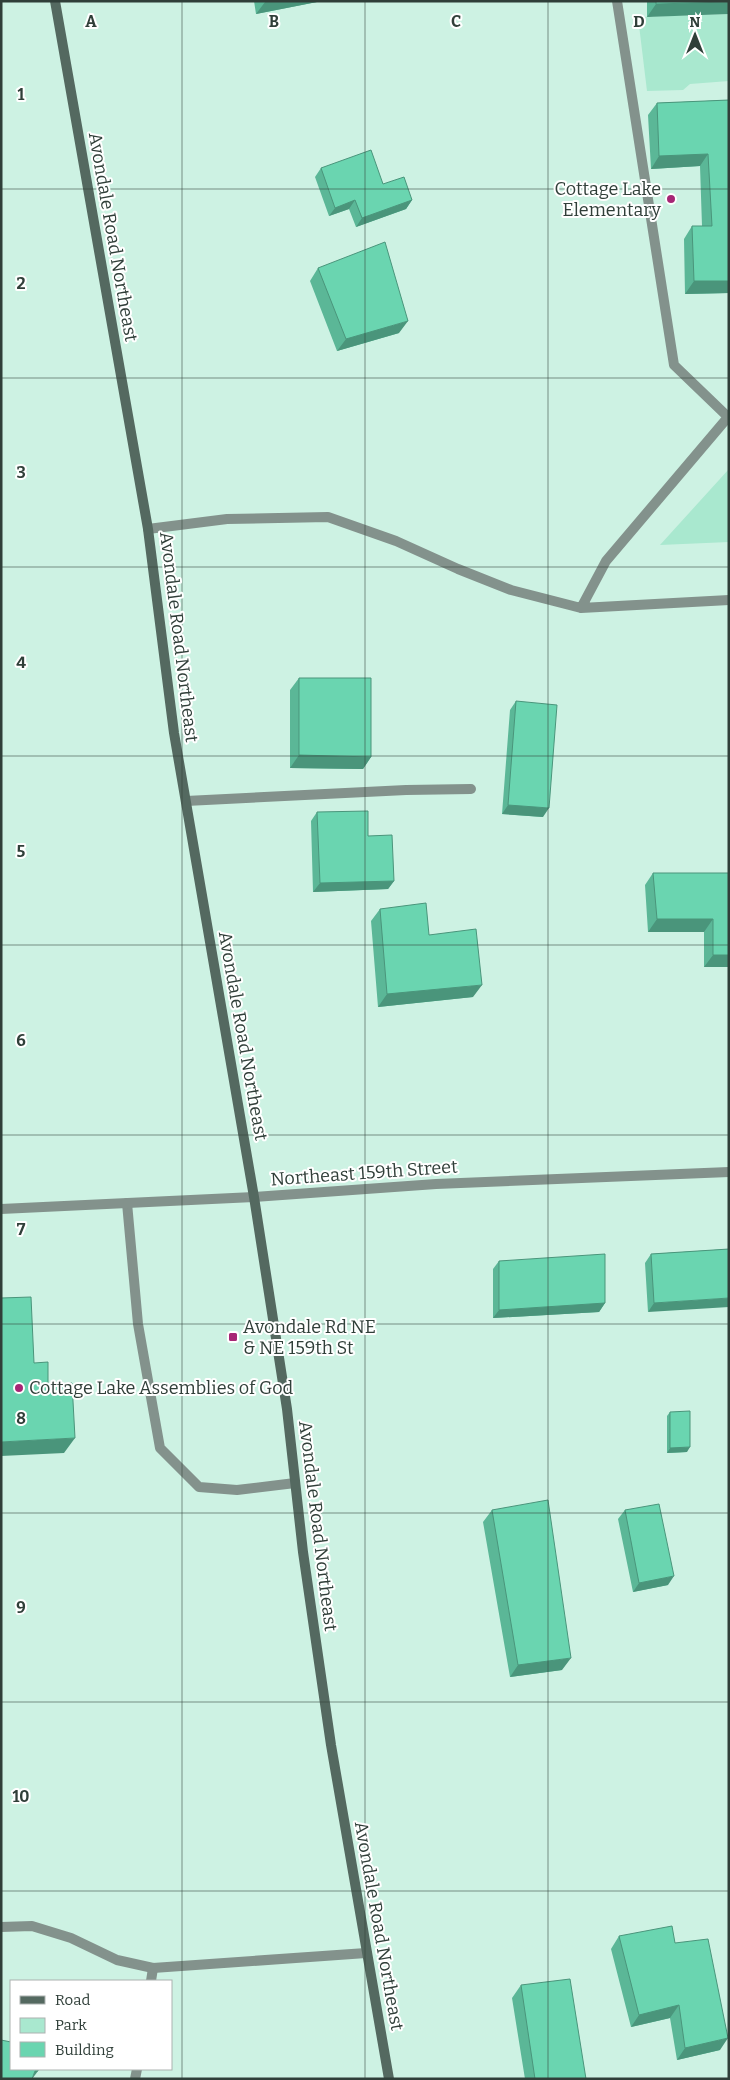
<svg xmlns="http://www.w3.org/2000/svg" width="730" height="2080" font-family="Bitter,serif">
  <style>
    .green { fill: #a9e8cf }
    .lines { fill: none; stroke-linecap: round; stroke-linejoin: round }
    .lane { stroke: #83928c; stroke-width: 10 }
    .street { stroke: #83928c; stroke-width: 10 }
    .secondary { stroke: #546960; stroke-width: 10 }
    .wall { fill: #5bb797 }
    .shaded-wall { fill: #4a957b }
    .building { fill: #6ad5b0; stroke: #4a957b }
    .grid { fill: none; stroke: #303f39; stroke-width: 1; stroke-opacity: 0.55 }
    .poi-dot { fill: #a62675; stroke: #fff; stroke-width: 2 }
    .labels { text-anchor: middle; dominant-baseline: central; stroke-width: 4; stroke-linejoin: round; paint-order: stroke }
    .poi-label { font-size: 18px; fill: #303f39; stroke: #fff; text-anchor: start }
    .street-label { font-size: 18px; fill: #303f39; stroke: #fff }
    .grid-label { font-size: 16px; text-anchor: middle; font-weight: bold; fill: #303f39; stroke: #fff; stroke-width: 4; stroke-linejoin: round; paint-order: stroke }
  </style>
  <rect width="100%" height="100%" fill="#cdf2e3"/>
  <path class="green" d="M 729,14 L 729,81 L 690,84 L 683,90 L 647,91 L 638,17 Z
    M 729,469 L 729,542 L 660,545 Z"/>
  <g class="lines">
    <path class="lane" d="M 617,1 L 674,365 L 728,417
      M 148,529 L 227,519 L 328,517 L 396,541 L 458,569 L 511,590 L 581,608 L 729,600
      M 581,608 L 606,561 L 729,416
      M 186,801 L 406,790 L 471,789
      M 127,1203 L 138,1324 L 160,1448 L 199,1487 L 237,1490 L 295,1483
      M 151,1981 L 153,1968
      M 135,2079 L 137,2069"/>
    <path class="street" d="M 1,1209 L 254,1197 L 436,1184 L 729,1172
      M 1,1927 L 32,1926 L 71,1938 L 117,1960 L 153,1968 L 366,1953"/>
    <path class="secondary" d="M 55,1 L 148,529 L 174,733 L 254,1197 L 287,1409 L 303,1552 L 331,1745 L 389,2079"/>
  </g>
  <path class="wall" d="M 254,1 L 322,1 L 256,14 Z
    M 647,1 L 729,1 L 647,17 Z
    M 729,100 L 729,293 L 685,294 L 684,239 L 692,226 L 702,226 L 700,166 L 651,169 L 648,115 L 657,103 Z
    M 321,168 L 383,184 L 412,200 L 406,209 L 356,227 L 349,209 L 329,216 L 315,177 Z
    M 318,268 L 399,333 L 337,351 L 310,281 Z
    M 299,678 L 371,757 L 363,769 L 290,768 L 290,690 Z
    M 516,701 L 543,817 L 502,814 L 510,710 Z
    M 317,812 L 368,836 L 394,881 L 388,889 L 313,892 L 311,821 Z
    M 653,873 L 729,873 L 729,967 L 704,967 L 704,932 L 648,932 L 645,885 Z
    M 380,909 L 429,935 L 473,997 L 378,1007 L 371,921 Z
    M 729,1249 L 648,1312 L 645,1263 L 651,1254 Z
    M 499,1261 L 605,1303 L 599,1312 L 493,1318 L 493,1269 Z
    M 670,1412 L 687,1452 L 667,1453 L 667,1416 Z
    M 492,1510 L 562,1670 L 510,1677 L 483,1522 Z
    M 625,1510 L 668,1585 L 633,1592 L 618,1519 Z
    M 619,1936 L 675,1943 L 720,2050 L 677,2060 L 670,2018 L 631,2027 L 611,1949 Z
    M 521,1985 L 586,2079 L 525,2079 L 512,1998 Z"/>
  <path class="shaded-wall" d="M 269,1 L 322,1 L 256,14 L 265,2 Z
    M 729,2 L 729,14 L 647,17 L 656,4 Z
    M 708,154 L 700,166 L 651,169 L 659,156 Z
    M 355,200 L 349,209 L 329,216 L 335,208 Z
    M 412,200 L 406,209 L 356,227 L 362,218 Z
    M 694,281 L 729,281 L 729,293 L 685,294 Z
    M 408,321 L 399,333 L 337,351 L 346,339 Z
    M 299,755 L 371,757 L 363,769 L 290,768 Z
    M 508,805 L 549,808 L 543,817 L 502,814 Z
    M 394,881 L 388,889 L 313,892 L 320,883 Z
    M 657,919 L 713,919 L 704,932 L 648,932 Z
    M 713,955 L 729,955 L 729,967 L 704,967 Z
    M 482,985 L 473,997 L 378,1007 L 387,994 Z
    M 729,1298 L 729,1307 L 648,1312 L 654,1303 Z
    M 605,1303 L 599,1312 L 493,1318 L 499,1310 Z
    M 75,1438 L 64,1453 L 1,1456 L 1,1442 Z
    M 690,1447 L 687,1452 L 667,1453 L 670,1448 Z
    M 674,1576 L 668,1585 L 633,1592 L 639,1583 Z
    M 571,1658 L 562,1670 L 510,1677 L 518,1665 Z
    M 679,2005 L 670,2018 L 631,2027 L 639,2015 Z
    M 728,2038 L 720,2050 L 677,2060 L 685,2048 Z
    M 35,2071 L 38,2071 L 32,2079 Z"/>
  <path class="building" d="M 656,1 L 729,1 L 729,2 L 656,4 Z
    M 729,100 L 729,281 L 694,281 L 692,226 L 712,226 L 708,154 L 659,156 L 657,103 Z
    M 371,150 L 383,184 L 404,177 L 412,200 L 362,218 L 355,200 L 335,208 L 321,168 Z
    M 385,242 L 408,321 L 346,339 L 318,268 Z
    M 299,678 L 371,678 L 371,757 L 299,755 Z
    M 516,701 L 557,705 L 549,808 L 508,805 Z
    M 368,811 L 368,836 L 392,835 L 394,881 L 320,883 L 317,812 Z
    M 653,873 L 729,873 L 729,955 L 713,955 L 713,919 L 657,919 Z
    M 426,903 L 429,935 L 476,929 L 482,985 L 387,994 L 380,909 Z
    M 729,1249 L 729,1298 L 654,1303 L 651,1254 Z
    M 605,1254 L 605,1303 L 499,1310 L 499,1261 Z
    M 31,1297 L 34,1363 L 48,1362 L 48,1384 L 72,1383 L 75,1438 L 1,1442 L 1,1298 Z
    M 690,1411 L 690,1447 L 670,1448 L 670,1412 Z
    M 548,1500 L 571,1658 L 518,1665 L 492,1510 Z
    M 659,1504 L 674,1576 L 639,1583 L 625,1510 Z
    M 672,1926 L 675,1943 L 708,1939 L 728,2038 L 685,2048 L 679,2005 L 639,2015 L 619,1936 Z
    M 570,1979 L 586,2079 L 535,2079 L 521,1985 Z
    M 1,2040 L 11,2042 L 11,2069 L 38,2069 L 38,2071 L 35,2071 L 32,2079 L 1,2079 Z"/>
  <path class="grid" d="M 182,1 L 182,2079M 365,1 L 365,2079M 548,1 L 548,2079M 1,189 L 729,189M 1,378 L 729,378M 1,567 L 729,567M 1,756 L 729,756M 1,945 L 729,945M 1,1135 L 729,1135M 1,1324 L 729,1324M 1,1513 L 729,1513M 1,1702 L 729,1702M 1,1891 L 729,1891"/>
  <g class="poi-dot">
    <circle cx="671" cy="199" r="5"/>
    <rect x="228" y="1332" width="10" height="10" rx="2.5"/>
    <circle cx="19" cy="1388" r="5"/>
  </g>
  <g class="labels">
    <g class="poi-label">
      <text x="661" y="189" text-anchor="end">Cottage Lake<tspan x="661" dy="21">Elementary</tspan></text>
      <text x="243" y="1327">Avondale Rd NE<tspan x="243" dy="21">&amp; NE 159th St</tspan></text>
      <text x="29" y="1388">Cottage Lake Assemblies of God</text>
    </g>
    <g class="street-label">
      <text transform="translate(113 237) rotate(80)">Avondale Road Northeast</text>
      <text transform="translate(179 637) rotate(83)">Avondale Road Northeast</text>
      <text transform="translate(243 1036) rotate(80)">Avondale Road Northeast</text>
      <text transform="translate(364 1173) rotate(-4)">Northeast 159th Street</text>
      <text transform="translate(318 1526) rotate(83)">Avondale Road Northeast</text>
      <text transform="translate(379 1926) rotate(80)">Avondale Road Northeast</text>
    </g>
  </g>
  <g class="grid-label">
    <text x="91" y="27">A</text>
    <text x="274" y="27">B</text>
    <text x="456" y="27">C</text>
    <text x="639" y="27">D</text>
    <text x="21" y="100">1</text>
    <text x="21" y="289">2</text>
    <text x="21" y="478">3</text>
    <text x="21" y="668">4</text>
    <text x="21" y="857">5</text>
    <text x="21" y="1046">6</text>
    <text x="21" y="1235">7</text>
    <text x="21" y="1424">8</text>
    <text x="21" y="1613">9</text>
    <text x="21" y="1802">10</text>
  </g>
  <rect width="730" height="2080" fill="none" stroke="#303f39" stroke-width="5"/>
  <rect x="10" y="1980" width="162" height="90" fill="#ffffff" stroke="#acb2b0"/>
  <rect x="20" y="1996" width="25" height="8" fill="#546960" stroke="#acb2b0"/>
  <text x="55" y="2005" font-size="15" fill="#303f39">Road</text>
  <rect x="20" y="2018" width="25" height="15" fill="#a9e8cf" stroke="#acb2b0"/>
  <text x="55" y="2030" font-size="15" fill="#303f39">Park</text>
  <rect x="20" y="2042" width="25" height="15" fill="#6ad5b0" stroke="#acb2b0"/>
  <text x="55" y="2055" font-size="15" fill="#303f39">Building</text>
  <g transform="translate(695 35)" stroke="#ffffff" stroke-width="4" paint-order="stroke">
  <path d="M0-4L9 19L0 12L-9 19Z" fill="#303f39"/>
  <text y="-8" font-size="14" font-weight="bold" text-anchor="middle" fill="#303f39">N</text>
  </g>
</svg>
